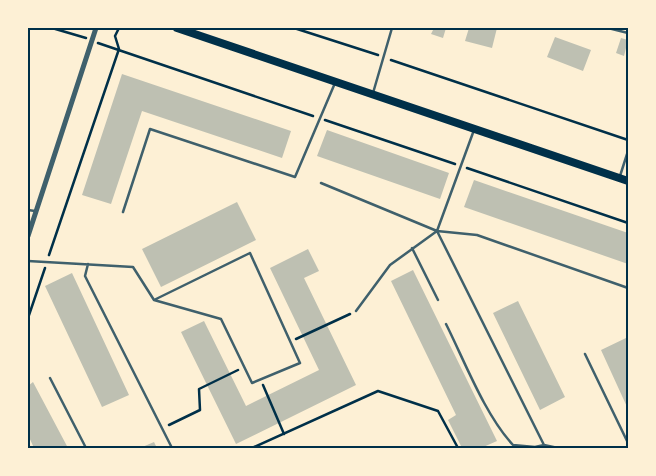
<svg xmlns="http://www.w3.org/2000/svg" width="656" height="476" font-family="Manrope,sans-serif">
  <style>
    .building { fill: #bec0b2 }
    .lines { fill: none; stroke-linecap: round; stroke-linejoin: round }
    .path { stroke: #003049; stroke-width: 2.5 }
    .service { stroke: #3f606c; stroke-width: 2.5 }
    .minor { stroke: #3f606c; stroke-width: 5 }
    .secondary { stroke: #003049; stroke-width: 8 }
    .neatline { fill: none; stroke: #003049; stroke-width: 2 }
  </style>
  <rect width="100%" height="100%" fill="#fdf0d5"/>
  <path class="building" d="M 434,28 L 446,28 L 443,38 L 431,34 Z
    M 469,28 L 497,28 L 492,48 L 465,41 Z
    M 555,37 L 591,50 L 583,71 L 547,57 Z
    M 621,38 L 628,40 L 624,56 L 616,53 Z
    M 122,74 L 291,131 L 282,158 L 142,111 L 111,204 L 82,195 Z
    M 327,130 L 449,173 L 440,199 L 317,156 Z
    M 474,180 L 628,233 L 628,264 L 464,207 Z
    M 237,202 L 256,240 L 161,287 L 142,249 Z
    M 308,249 L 319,271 L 304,278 L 356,385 L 236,444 L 181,332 L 204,321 L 246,406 L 319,370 L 270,268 Z
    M 413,270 L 497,441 L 481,448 L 462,448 L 448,420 L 456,415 L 391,281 Z
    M 72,273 L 129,395 L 102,407 L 45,286 Z
    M 518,301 L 565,397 L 540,410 L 493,313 Z
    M 626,338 L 628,343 L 628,409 L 601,350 Z
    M 33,382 L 68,448 L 34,448 L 28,435 L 28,386 Z
    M 154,442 L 157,448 L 140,448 Z"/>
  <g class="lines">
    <path class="path" d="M 52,28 L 86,38
      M 294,28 L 378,55
      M 98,43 L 313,116
      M 391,60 L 628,140
      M 325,120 L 455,164
      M 467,168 L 628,223
      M 49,255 L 119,49 L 115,36 L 119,28
      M 28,318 L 45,268
      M 296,339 L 350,314
      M 263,385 L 284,434
      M 169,425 L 200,410 L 199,389 L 238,370
      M 252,448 L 378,391 L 438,411 L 458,448"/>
    <path class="service" d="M 608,28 L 628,33
      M 373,93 L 392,28
      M 620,176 L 628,151
      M 321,183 L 437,231 L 474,130
      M 28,210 L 35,211
      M 123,212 L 150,129 L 295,177 L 335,83
      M 437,231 L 544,445 L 558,448
      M 412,248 L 438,300
      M 28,261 L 133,267 L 154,300 L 221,319 L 252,383 L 300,363 L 250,253 L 154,300
      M 88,264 L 85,276 L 172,448
      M 356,311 L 390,265 L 437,231 L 477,235 L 628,288
      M 446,324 C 465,362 485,415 513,445 L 535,447 L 544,445
      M 585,354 L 628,443
      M 50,378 L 86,448"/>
    <path class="minor" d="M 28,236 L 96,28"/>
    <path class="secondary" d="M 177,28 L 628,181"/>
  </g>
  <rect width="656" height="476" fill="none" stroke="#fdf0d5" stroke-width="58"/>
  <rect x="29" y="29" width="598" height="418" class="neatline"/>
</svg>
